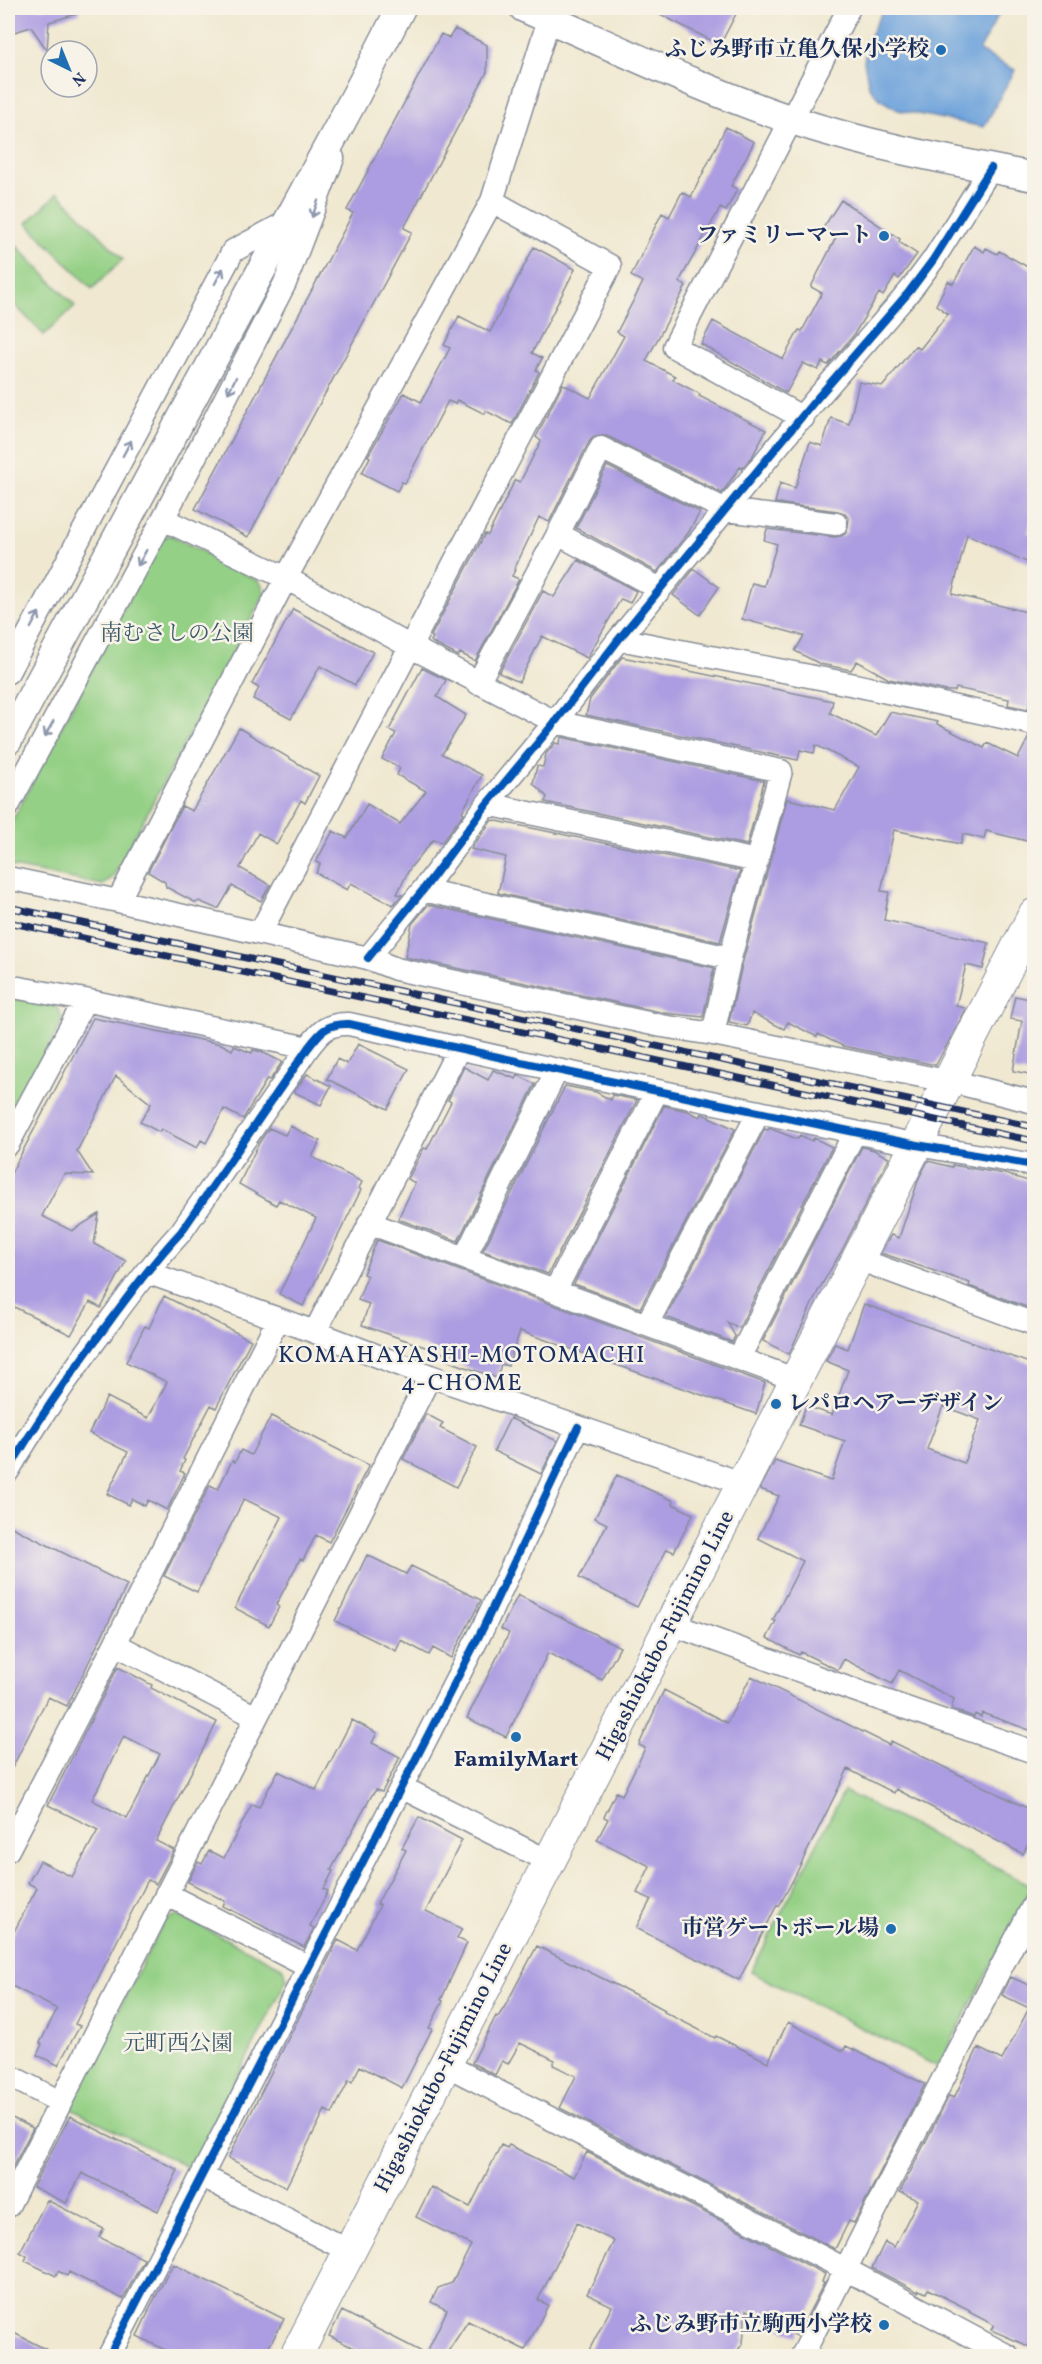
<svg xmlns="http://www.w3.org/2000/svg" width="1042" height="2364" font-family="Vollkorn,'Noto Serif JP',serif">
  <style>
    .green { fill: #94d085; stroke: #588072; stroke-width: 1.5 }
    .water { fill: #6ea3db; stroke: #44699c; stroke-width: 1.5 }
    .building { fill: #ac9ce1; fill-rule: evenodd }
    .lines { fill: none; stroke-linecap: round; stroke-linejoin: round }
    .minor-casing { stroke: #868c97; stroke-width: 25 }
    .tertiary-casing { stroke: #868c97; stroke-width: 31 }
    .secondary-casing { stroke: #868c97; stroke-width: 34 }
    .minor { stroke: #fff; stroke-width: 22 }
    .tertiary { stroke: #fff; stroke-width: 28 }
    .secondary { stroke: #fff; stroke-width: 32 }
    .rail-casing { stroke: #1b2f5e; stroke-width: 7 }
    .rail { stroke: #f7f3e8; stroke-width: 4.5; stroke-dasharray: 14; stroke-linecap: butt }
    .cycleway-casing { stroke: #f7f3e8; stroke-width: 11 }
    .cycleway { stroke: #0057b8; stroke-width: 8 }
    .oneway { stroke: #8d97ae }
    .poi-dot { fill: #1f6fb2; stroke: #f7f3e8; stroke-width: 2 }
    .labels { text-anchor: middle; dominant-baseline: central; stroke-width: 5; stroke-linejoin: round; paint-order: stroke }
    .poi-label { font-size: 22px; font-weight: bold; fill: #1b2f5e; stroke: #f7f3e8; text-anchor: end }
    .park-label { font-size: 22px; fill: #395768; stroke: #f7f3e8 }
    .street-label { font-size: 22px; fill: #1b2f5e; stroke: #f7f3e8 }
    .neighbourhood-label { font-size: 24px; letter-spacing: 1.5px; fill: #1b2f5e; stroke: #f7f3e8 }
  </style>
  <rect width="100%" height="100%" fill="#f7f3e8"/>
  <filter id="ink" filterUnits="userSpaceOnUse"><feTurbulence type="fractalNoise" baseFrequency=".0167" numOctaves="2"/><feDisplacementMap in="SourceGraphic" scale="12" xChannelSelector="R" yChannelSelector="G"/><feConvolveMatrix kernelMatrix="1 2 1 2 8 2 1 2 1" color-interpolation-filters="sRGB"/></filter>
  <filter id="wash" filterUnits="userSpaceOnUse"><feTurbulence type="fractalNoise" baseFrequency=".008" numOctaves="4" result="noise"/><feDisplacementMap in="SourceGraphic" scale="24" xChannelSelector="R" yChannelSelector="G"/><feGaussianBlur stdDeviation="1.35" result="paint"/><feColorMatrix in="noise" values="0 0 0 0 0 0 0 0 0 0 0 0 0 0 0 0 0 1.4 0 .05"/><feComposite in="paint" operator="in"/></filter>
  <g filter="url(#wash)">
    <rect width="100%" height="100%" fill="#f0e8d0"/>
    <path class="green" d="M 58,193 L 123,259 L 92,289 L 27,223 Z
      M 10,239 L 75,306 L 44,335 L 8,298 L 8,242 Z
      M 171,535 L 260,582 L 265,593 L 113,877 L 103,885 L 8,866 L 8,829 L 161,538 Z
      M 8,997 L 56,1006 L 63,1020 L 8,1124 Z
      M 844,1791 L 1032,1886 L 938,2067 L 751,1972 Z
      M 178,1915 L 282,1967 L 287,1979 L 191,2169 L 69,2108 L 164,1921 Z"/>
    <path class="water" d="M 884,8 L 1002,8 L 979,51 L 1015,70 L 984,127 L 898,110 L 881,100 L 869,87 L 864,62 L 867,41 Z"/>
    <g id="blocks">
      <path class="building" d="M 8,8 L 79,8 L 80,13 L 49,22 L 47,50 L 31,27 L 8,34 Z
        M 648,8 L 739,8 L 720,45 Z
        M 455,29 L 487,45 L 487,72 L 404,228 L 412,232 L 248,537 L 195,509 L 353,213 L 347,210 L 441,34 L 449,38 Z
        M 726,127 L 754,142 L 731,186 L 737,189 L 726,211 L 720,208 L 679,282 L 686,286 L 646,361 L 675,376 L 673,380 L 700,394 L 699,396 L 766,430 L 752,457 L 742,468 L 740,467 L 722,493 L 607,436 L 594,436 L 589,442 L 549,522 L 539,517 L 514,570 L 515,570 L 512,576 L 519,579 L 475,661 L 460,653 L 458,656 L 435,644 L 431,641 L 433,637 L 431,636 L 485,534 L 488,535 L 515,480 L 520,482 L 541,441 L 536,437 L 563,384 L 590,398 L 624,336 L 617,332 L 643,282 L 631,276 L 652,233 L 662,213 L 669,217 L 682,192 L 691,197 Z
        M 841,200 L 900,239 L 899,242 L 917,254 L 899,279 L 895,276 L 883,296 L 879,293 L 853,336 L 828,365 L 822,362 L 818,370 L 803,363 L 786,393 L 701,344 L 713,321 L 783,359 L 799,330 L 802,331 L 822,293 L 811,287 L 836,237 L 823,228 Z
        M 974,246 L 984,252 L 986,248 L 997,254 L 999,251 L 1035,271 L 1035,506 L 1028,533 L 1035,534 L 1035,566 L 967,534 L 952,594 L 1035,614 L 1035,680 L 1028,709 L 1008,705 L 1009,699 L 956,688 L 955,691 L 947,691 L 889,679 L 857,661 L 851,670 L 820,664 L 795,651 L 804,636 L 742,619 L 752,583 L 764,586 L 777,544 L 764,540 L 767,529 L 834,537 L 842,536 L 847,532 L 849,519 L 845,514 L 838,511 L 775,503 L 780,483 L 795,488 L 810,442 L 822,446 L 831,418 L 849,424 L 859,382 L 883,386 L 915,346 L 920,349 L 948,314 L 936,305 L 948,281 L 953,284 Z
        M 534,247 L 575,269 L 532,353 L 542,358 L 536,370 L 539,372 L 512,424 L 486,411 L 485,414 L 457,400 L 455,404 L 448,401 L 405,483 L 402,482 L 397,491 L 362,473 L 370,457 L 368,456 L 404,393 L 421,402 L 450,348 L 444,345 L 459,316 L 490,332 Z
        M 607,466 L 700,512 L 688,533 L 657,572 L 576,528 Z
        M 578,560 L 636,591 L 630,603 L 621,599 L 587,658 L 542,636 L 519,682 L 499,673 L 543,591 L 554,597 Z
        M 694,569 L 719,587 L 700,615 L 673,595 Z
        M 293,609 L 373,652 L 355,685 L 320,666 L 291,719 L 253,699 L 259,688 L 252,684 Z
        M 622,657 L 833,701 L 830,713 L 876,736 L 890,712 L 938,722 L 937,724 L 984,748 L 987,743 L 1018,758 L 1029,737 L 1034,737 L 1035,843 L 986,831 L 984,839 L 963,834 L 961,844 L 894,830 L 881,891 L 889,892 L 884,920 L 989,943 L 983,969 L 966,965 L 956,1006 L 965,1008 L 965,1011 L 936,1065 L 843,1046 L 818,1034 L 817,1037 L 788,1022 L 784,1029 L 752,1013 L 747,1026 L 729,1022 L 743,961 L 787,799 L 835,810 L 859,767 L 816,745 L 814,753 L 800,750 L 798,760 L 586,715 L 590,699 Z
        M 422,668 L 446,680 L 437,697 L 466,715 L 442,754 L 482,775 L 462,812 L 464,813 L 442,842 L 433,840 L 410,868 L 397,894 L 402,895 L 393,905 L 351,883 L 347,890 L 316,873 L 320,864 L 316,862 L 333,831 L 347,838 L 367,804 L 400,824 L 426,791 L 397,775 L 400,768 L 382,759 L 396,733 L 389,730 Z
        M 239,728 L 319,776 L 305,803 L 301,800 L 277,844 L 258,833 L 240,868 L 270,885 L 261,901 L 232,886 L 219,908 L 215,908 L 199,901 L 196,903 L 166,887 L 165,882 L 148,872 L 182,806 L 192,811 Z
        M 561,737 L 764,781 L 747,845 L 545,802 L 547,797 L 533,783 L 537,766 L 543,767 L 546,754 L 555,743 L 560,744 Z
        M 492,820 L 740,871 L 720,942 L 498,893 L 506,857 L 471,849 Z
        M 428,905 L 714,968 L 703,1017 L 665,1013 L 405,957 L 412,924 Z
        M 1015,996 L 1035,1000 L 1035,1075 L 1013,1071 L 1022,1021 L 1010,1019 Z
        M 93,1018 L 221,1044 L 232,1050 L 234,1046 L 252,1053 L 253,1050 L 262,1052 L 282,1062 L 270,1080 L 267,1079 L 243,1119 L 224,1109 L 206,1143 L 201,1140 L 197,1148 L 161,1129 L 159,1132 L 140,1122 L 151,1104 L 116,1076 L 77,1151 L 93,1175 L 64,1174 L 42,1216 L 72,1231 L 99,1214 L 94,1244 L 126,1261 L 101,1308 L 90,1302 L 71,1335 L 8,1304 L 8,1179 Z
        M 358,1044 L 409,1069 L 388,1109 L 327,1079 L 337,1059 L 347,1064 Z
        M 464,1067 L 488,1080 L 493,1070 L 516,1079 L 518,1075 L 535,1084 L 458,1241 L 398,1219 L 415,1183 L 408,1179 L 424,1148 L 427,1149 L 451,1102 L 448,1100 Z
        M 307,1074 L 331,1086 L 321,1105 L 294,1092 Z
        M 565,1086 L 596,1092 L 611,1100 L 612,1095 L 637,1100 L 548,1274 L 483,1251 Z
        M 664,1106 L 688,1111 L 700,1117 L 702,1114 L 705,1115 L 735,1129 L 640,1308 L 574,1284 Z
        M 290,1126 L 320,1141 L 312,1157 L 362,1182 L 359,1188 L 361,1190 L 303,1306 L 279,1294 L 316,1218 L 279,1200 L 276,1205 L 239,1184 L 259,1143 L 269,1128 L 285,1135 Z
        M 769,1128 L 797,1139 L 800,1135 L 812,1141 L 814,1138 L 832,1147 L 739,1328 L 727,1322 L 735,1336 L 732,1342 L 666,1317 L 765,1129 L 768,1130 Z
        M 862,1147 L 874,1150 L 889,1158 L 841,1252 L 818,1291 L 789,1354 L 763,1341 Z
        M 928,1161 L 952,1167 L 952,1165 L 1005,1174 L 1035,1183 L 1035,1310 L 969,1286 L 970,1283 L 881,1253 L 891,1235 L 899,1238 L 919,1178 Z
        M 377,1240 L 765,1383 L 756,1414 L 520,1331 L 508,1366 L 501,1364 L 497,1378 L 446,1360 L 448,1355 L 362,1325 L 369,1304 L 358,1300 L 367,1276 L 363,1274 Z
        M 164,1296 L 251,1340 L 216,1408 L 211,1405 L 183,1459 L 185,1460 L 180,1471 L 185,1473 L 167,1510 L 148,1500 L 145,1506 L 132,1499 L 129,1505 L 107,1494 L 128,1452 L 89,1433 L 107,1397 L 148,1418 L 167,1382 L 126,1362 L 145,1326 L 149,1328 Z
        M 864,1304 L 1035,1365 L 1035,1732 L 982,1713 L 981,1717 L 975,1714 L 974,1717 L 951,1709 L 954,1699 L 899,1670 L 892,1684 L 844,1659 L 838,1670 L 801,1652 L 799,1655 L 767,1638 L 776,1621 L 773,1620 L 803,1561 L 758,1538 L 779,1496 L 760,1489 L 775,1461 L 831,1481 L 845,1441 L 799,1425 L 806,1406 L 832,1415 L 848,1370 L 826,1361 L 835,1344 L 848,1349 ZM 943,1406 L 980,1420 L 964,1463 L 927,1449 Z
        M 426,1414 L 443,1423 L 440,1428 L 477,1447 L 456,1487 L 403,1459 Z
        M 271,1416 L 369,1465 L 329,1542 L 316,1535 L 303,1560 L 300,1559 L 276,1605 L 279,1607 L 269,1626 L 235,1608 L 282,1517 L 244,1499 L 197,1592 L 164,1576 L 210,1485 L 218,1489 L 232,1461 L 235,1462 L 241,1450 L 251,1455 Z
        M 510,1418 L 557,1441 L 541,1474 L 494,1451 Z
        M 617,1475 L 674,1501 L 673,1504 L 693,1514 L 674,1552 L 667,1549 L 637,1607 L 579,1578 L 607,1524 L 595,1518 Z
        M 8,1525 L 127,1585 L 67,1706 L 48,1697 L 8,1776 Z
        M 367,1555 L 406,1574 L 411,1566 L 481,1600 L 451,1658 L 433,1648 L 429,1655 L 401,1640 L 396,1651 L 335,1621 Z
        M 518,1595 L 620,1647 L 602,1680 L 548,1653 L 506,1737 L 467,1718 L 509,1633 L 501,1629 Z
        M 118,1667 L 152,1685 L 151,1688 L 217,1722 L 156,1841 L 174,1850 L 156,1884 L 148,1880 L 75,2024 L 80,2026 L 58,2065 L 37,2055 L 42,2044 L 40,2043 L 57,2009 L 8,1984 L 8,1943 L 37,1888 L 28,1883 L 40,1861 L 72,1877 L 98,1830 L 48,1805 ZM 124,1736 L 160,1754 L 127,1818 L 92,1800 Z
        M 751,1676 L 889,1745 L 891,1741 L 1035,1812 L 1035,1831 L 1023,1854 L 896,1789 L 894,1793 L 848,1769 L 793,1880 L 779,1906 L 777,1905 L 739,1980 L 636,1928 L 651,1899 L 637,1893 L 650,1866 L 597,1840 L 608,1819 L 604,1817 L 616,1792 L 622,1795 L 640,1759 L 645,1748 L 639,1745 L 664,1690 L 727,1723 Z
        M 352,1720 L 377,1733 L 372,1743 L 400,1757 L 382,1792 L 376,1790 L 372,1795 L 331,1870 L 333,1871 L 324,1889 L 328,1891 L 310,1926 L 314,1928 L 304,1947 L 223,1906 L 225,1901 L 188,1882 L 198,1862 L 202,1864 L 209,1851 L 224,1858 L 252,1804 L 259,1807 L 278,1771 L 316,1790 Z
        M 419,1817 L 462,1840 L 426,1911 L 462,1929 L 457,1938 L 467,1943 L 441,2000 L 443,2001 L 429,2028 L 432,2029 L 402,2088 L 360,2066 L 352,2082 L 349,2080 L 332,2114 L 325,2110 L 286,2187 L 228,2158 L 338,1940 L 357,1950 L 380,1905 L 377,1904 L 406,1850 L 402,1848 Z
        M 537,1946 L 652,2003 L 665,2010 L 664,2012 L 715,2038 L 716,2036 L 768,2062 L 788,2022 L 843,2051 L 846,2046 L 925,2084 L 854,2223 L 849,2221 L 835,2249 L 560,2108 L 576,2076 L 553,2065 L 555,2060 L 520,2043 L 508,2064 L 502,2061 L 495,2075 L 472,2063 L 496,2016 L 498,2017 L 505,2006 Z
        M 1011,1977 L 1035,1988 L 1035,2349 L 991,2330 L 994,2325 L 969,2312 L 970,2310 L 928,2289 L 926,2293 L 919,2290 L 918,2292 L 872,2268 L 885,2242 L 894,2247 L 918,2200 L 900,2192 L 949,2096 L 954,2098 L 978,2048 L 1002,2060 L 1029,2008 L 1002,1995 Z
        M 8,2116 L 33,2128 L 9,2174 L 8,2174 Z
        M 70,2116 L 178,2170 L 158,2211 L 82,2173 L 66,2203 L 33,2187 Z
        M 501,2145 L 507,2148 L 509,2145 L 574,2177 L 587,2152 L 825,2274 L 822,2282 L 824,2283 L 797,2336 L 746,2310 L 743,2343 L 734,2356 L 586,2356 L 612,2306 L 587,2294 L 614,2241 L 577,2223 L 538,2300 L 548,2305 L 525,2350 L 468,2321 L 445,2356 L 370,2356 L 329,2336 L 342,2311 L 426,2354 L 447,2310 L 431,2302 L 438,2288 L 452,2283 L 471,2245 L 416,2217 L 431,2187 L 470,2207 Z
        M 47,2200 L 104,2229 L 99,2237 L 144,2259 L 123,2299 L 69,2272 L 67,2276 L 58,2271 L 56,2276 L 25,2261 L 27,2256 L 20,2252 Z
        M 173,2264 L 284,2319 L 264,2356 L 177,2356 L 137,2336 L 149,2311 L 148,2311 Z
        M 8,2330 L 59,2356 L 8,2356 Z"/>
    </g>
  </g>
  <g filter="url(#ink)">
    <use href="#blocks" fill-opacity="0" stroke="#868c97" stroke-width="1.5"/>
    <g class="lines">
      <defs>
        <path id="minor" d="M 803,418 L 674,347 L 849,8
          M 163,519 L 286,578 L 411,647 L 555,722 L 781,771 L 730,958 L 713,1034
          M 558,534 L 660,589
          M 619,639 L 855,685 L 1034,724
          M 8,672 L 233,251 L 287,222
          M 478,683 L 558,534 L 601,448 L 726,510 L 836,524
          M 487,804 L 757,861
          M 8,806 L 163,519 L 285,283 L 333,158
          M 8,878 L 118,901 L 368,958 L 396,969 L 662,1026 L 713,1034 L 966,1085 L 1034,1102
          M 423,890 L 730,958
          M 118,901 L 286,578 L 492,201 L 549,19
          M 260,933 L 610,266 L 492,201
          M 368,958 L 423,890 L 487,804 L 555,722 L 619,639 L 813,403 L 909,292 L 933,260 L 991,168
          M 8,986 L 85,1000 L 308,1048
          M 8,1144 L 85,1000
          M 369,1223 L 797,1380
          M 465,1257 L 557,1070
          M 858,1259 L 1034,1324
          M 146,1272 L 315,1332 L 430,1376 L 744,1484
          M 555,1291 L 657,1091
          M 647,1324 L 759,1112
          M 315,1332 L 459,1048
          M 739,1358 L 855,1132
          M 8,1471 C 38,1419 73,1370 109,1322 C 132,1291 155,1260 181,1232 L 308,1048 C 320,1032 327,1023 349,1024 L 557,1070 L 917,1145 L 1034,1165
          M 671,1624 L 842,1686 L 1034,1752
          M 115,1644 L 256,1717
          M 401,1787 L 550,1862
          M 8,1850 L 115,1644 L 278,1319
          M 166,1894 L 309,1967
          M 446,2065 L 847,2270 L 1008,2356
          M 8,2075 L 60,2102
          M 202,2176 L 351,2252
          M 8,2206 L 430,1376
          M 109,2356 L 483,1628 L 578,1427
          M 802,2356 L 895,2171 L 1034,1904"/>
        <path id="tertiary" d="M 524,8 C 612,46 700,89 792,120 C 870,146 953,161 1034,177
          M 8,740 L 356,95 L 401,8"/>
        <path id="secondary" d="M 296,2356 L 1034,915"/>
      </defs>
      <use href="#minor" class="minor-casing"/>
      <use href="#tertiary" class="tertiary-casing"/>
      <use href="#secondary" class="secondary-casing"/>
      <use href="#minor" class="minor"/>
      <use href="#tertiary" class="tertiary"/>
      <use href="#secondary" class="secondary"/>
      <defs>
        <path id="rail" d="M 8,907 L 1034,1127
          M 8,922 L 1034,1141"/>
      </defs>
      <use href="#rail" class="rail-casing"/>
      <use href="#rail" class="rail"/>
      <defs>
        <path id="cycleway" d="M 368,958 L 423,890 L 487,804 L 555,722 L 619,639 L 813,403 L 909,292 L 933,260 L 991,168
          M 8,1471 C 38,1419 73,1370 109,1322 C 132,1291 155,1260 181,1232 L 308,1048 C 320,1032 327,1023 349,1024 L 557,1070 L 917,1145 L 1034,1165
          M 109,2356 L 483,1628 L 578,1427"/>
      </defs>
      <use href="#cycleway" class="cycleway-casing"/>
      <use href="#cycleway" class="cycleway"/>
    </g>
    <defs><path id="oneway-shaft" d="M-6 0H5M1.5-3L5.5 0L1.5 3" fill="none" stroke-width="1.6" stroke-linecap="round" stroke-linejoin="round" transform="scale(1.5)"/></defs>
    <g class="oneway">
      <use href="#oneway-shaft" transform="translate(315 209) rotate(110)"/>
      <use href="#oneway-shaft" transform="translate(219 276) rotate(-62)"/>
      <use href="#oneway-shaft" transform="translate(232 385) rotate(117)"/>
      <use href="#oneway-shaft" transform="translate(127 448) rotate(-62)"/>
      <use href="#oneway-shaft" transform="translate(142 558) rotate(119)"/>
      <use href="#oneway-shaft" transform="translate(35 620) rotate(-62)"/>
      <use href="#oneway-shaft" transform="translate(49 729) rotate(119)"/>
    </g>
  </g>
  <g class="poi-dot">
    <circle cx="941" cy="50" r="6"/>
    <circle cx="884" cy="236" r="6"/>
    <circle cx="776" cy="1404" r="6"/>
    <circle cx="516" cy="1737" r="6"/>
    <circle cx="891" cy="1929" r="6"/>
    <circle cx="884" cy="2325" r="6"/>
  </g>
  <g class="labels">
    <g class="poi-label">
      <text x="929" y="50">ふじみ野市立亀久保小学校</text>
      <text x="872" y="236">ファミリーマート</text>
      <text x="788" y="1404" text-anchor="start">レパロヘアーデザイン</text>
      <text x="516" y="1760" text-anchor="middle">FamilyMart</text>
      <text x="879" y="1929">市営ゲートボール場</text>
      <text x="872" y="2325">ふじみ野市立駒西小学校</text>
    </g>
    <g class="park-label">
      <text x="177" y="634">南むさしの公園</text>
      <text x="178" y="2044">元町西公園</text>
    </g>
    <g class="street-label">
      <text transform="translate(666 1636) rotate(-63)">Higashiokubo-Fujimino Line</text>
      <text transform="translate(444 2068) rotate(-63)">Higashiokubo-Fujimino Line</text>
    </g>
    <g class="neighbourhood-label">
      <text x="462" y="1356">KOMAHAYASHI-MOTOMACHI<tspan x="462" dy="28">4-CHOME</tspan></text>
    </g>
  </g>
  <rect width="1042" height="2364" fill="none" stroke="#f7f3e8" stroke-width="30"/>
  <g transform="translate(69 69) rotate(137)"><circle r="28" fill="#f7f3e8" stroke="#9fa5b1" stroke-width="1.5"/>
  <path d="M0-4.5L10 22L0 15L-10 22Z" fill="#1f6fb2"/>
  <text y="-9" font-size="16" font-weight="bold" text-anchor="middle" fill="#1b2f5e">N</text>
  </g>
</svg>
